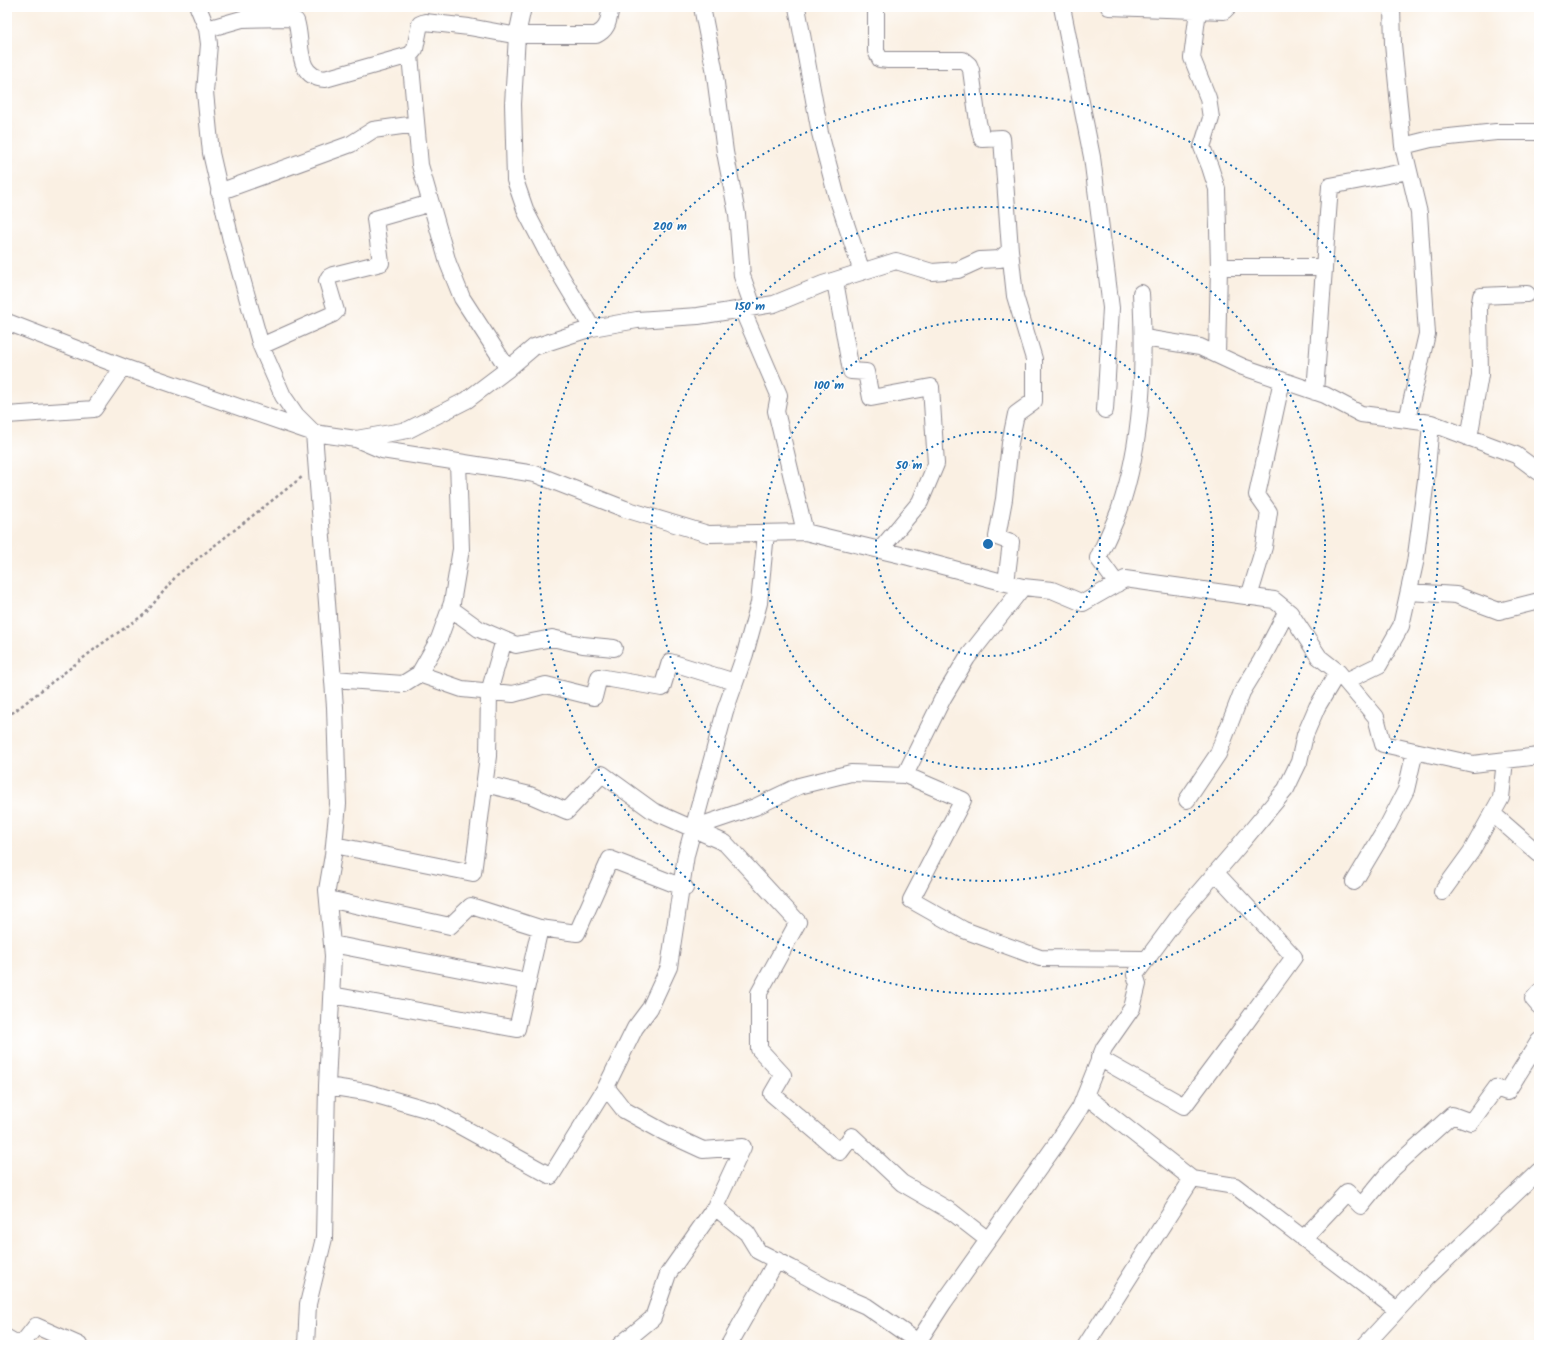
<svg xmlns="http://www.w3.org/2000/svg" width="1546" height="1352" font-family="Kalam,sans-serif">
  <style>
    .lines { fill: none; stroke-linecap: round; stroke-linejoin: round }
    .minor-casing { stroke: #8e898f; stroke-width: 18 }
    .path { stroke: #8e898f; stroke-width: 2.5; stroke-dasharray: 3 3; stroke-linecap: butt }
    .minor { stroke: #fff; stroke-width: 16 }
    .ring { fill: none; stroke: #1f6fb2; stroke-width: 2; stroke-dasharray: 2 4 }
    .centre { fill: #1f6fb2; stroke: #fff; stroke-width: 2 }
    .ring-label { font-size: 12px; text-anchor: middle; font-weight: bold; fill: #1f6fb2; stroke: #fff; stroke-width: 3; stroke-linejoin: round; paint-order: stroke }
  </style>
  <rect width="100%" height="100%" fill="#fff"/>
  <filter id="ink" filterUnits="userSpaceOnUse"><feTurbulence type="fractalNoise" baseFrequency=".025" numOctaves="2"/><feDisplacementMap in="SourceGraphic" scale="8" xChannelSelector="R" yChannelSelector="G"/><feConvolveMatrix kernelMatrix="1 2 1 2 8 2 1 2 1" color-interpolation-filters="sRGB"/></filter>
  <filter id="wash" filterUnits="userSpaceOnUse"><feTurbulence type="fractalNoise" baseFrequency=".012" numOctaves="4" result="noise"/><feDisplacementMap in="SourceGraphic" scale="16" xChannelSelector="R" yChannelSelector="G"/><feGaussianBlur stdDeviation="0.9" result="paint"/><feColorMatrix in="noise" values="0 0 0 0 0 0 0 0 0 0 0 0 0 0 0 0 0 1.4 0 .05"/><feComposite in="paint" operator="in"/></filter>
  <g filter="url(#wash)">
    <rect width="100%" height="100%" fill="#faf0e3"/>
  </g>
  <g filter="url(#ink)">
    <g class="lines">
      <defs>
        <path id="minor" d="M 198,7 L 207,29 L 209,44 L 205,92 L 211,153 L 231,240 L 261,346 L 283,396 L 296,415 L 314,433 L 335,707 L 338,804 L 333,855 L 327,890 L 333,956 L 327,1086 L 324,1238 L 308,1304 L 306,1345
          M 523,7 L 517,35 L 513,104 L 515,180 L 526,212 L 549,256 L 592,328
          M 702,7 L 714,68 L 725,152 L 737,214 L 742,276 L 753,307
          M 797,7 L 820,133 L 836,194 L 862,272
          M 1062,7 L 1092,157 L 1111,308 L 1105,410
          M 1109,7 L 1224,11 L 1228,7
          M 1392,7 L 1393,44 L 1403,146 L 1419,213 L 1427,334 L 1407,420
          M 1198,10 L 1192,58 L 1208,98 L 1211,118 L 1202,147 L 1210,167 L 1217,189 L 1219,267 L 1217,355
          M 207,29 L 242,19 L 290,18 L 296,21 C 303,41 294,77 325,79 L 410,55 L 415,49 L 420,24 L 425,22 L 469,27 L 513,35 L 596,35 C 609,29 608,20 611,7
          M 410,55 L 420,165 L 448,263 L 462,298 L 508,369
          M 1403,146 L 1431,139 L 1496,132 L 1539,132
          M 219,192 L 351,144 L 373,130 L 416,124
          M 1219,267 L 1324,267
          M 835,281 L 851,371 L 866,372 L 871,398 L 931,387 L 936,464 L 920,502 L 880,550
          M 742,309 L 779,395 L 776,411 L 805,532
          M 7,322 L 123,367 L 314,433 L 356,439 L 382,450 L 535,474 L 625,509 L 708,534 L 805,532 L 909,557 L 1006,583 L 1023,587 L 1052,590 L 1083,603 L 1125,579 L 1274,600 L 1290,613 L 1319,657 L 1338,672 L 1376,717 L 1383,744 L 1473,764 L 1539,756
          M 1144,338 L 1200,347 L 1243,367 L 1325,395 L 1361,414 L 1431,423 L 1516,455 L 1539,472
          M 261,346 L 333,314 L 336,311 L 327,281 L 329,277 L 333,275 L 381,263 L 375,219 L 431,203
          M 1315,392 L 1330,186 L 1409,171
          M 7,415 L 94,409 L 123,367
          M 1469,438 L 1480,375 L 1479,308 L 1481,296 L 1527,294
          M 356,439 L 408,430 L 467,400 L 508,369 L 534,347 L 592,328 L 637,320 L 698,316 L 774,304 L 823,284 L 896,261 L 932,272 L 958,270 L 980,260 L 1000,259 L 1010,250 L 1002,138 L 982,139 L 978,122 L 971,70 L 969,65 L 963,60 L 888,60 L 880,59 L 876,51 L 876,7
          M 1006,583 L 1011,542 L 997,537 L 1004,499 L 1010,443 L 1016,414 L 1034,401 L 1034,359 L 1015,296 L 1010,250
          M 1117,584 L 1098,558 C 1105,543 1113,527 1119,511 C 1143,442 1145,366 1141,293
          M 1023,587 L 967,658 L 943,698 L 905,775 L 963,800 L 911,900 L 964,930 L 1040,958 L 1147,959
          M 1409,592 L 1456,595 L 1499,611 L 1539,601
          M 1249,597 L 1264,547 L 1269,512 L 1257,495 L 1282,380
          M 450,608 L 479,629 L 516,645 L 552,638 L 583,645 L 614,648
          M 419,674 L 439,639 L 452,603 L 461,549 L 458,462
          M 333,679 L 403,684 L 419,674 L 462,689 L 513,694 L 546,685 L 594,697 L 599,677 L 662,688 L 670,662 L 735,682
          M 1346,681 L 1379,665 L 1401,626 L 1415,563 L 1426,480 L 1431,423
          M 485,784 L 530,795 L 567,811 L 602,774 L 653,811 L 725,843 L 798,922 L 759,993 L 759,1049 L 783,1075 L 772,1094 L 840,1152 L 852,1136 L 902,1183 L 952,1212 L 988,1240
          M 1187,800 L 1218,754 L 1242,692 L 1261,661 L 1287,611
          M 1493,814 L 1539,854
          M 693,828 L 755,807 L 799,786 L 851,773 L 905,775
          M 334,845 L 473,873 L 488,756 L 489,692 L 504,640
          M 1354,882 L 1388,825 L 1406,790 L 1415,751
          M 1442,892 L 1471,852 L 1501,798 L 1505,760
          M 328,899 L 450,926 L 471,906 L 540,928 L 577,933 L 610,859 L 685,888
          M 332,944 L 528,982
          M 1539,992 L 1533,999 L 1539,1006
          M 332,995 L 517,1029 L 540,928
          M 1099,1058 L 1184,1106 L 1234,1039 L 1294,957 L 1216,873
          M 327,1086 L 366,1092 L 433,1111 L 551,1176 L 606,1087 L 635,1028 L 650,1008 L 669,967 L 686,855 L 725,711 L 745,654 L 759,603 L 766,533
          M 606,1087 L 624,1110 L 664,1132 L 703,1150 L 743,1147 L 715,1207 L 668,1274 L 653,1318 L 620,1345
          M 1085,1095 L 1192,1179 L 1235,1186 L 1397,1310
          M 715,1207 L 747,1233 L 758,1251 L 791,1268 L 836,1293 L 866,1306 L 918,1342
          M 1303,1239 L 1347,1192 L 1361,1206 L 1390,1171 L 1452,1115 L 1471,1122 L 1496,1088 L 1507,1092 L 1539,1041
          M 7,1338 L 19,1345
          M 21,1345 L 36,1326 L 79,1345
          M 729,1345 L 777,1260
          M 916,1345 L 944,1302 L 1057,1143 L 1080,1108 L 1104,1048 L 1132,1008 L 1138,984 L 1135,975 L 1181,913 L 1237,848 L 1286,789 L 1299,762 L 1305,735 L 1317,707 L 1338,672
          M 1086,1345 L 1192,1179
          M 1365,1345 L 1427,1278 L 1539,1171"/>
      </defs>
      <use href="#minor" class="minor-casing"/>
      <path class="path" d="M 7,717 L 100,645 L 145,614 L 177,575 L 302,477"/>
      <use href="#minor" class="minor"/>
    </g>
  </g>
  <g class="ring">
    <circle cx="988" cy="544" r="112"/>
    <circle cx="988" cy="544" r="225"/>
    <circle cx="988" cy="544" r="337"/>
    <circle cx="988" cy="544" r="450"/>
  </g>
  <circle cx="988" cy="544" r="6" class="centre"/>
  <g class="ring-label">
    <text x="670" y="230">200 m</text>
    <text x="750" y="310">150 m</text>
    <text x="829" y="389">100 m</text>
    <text x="909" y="469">50 m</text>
  </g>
  <rect width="1546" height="1352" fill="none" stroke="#fff" stroke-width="24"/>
</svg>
